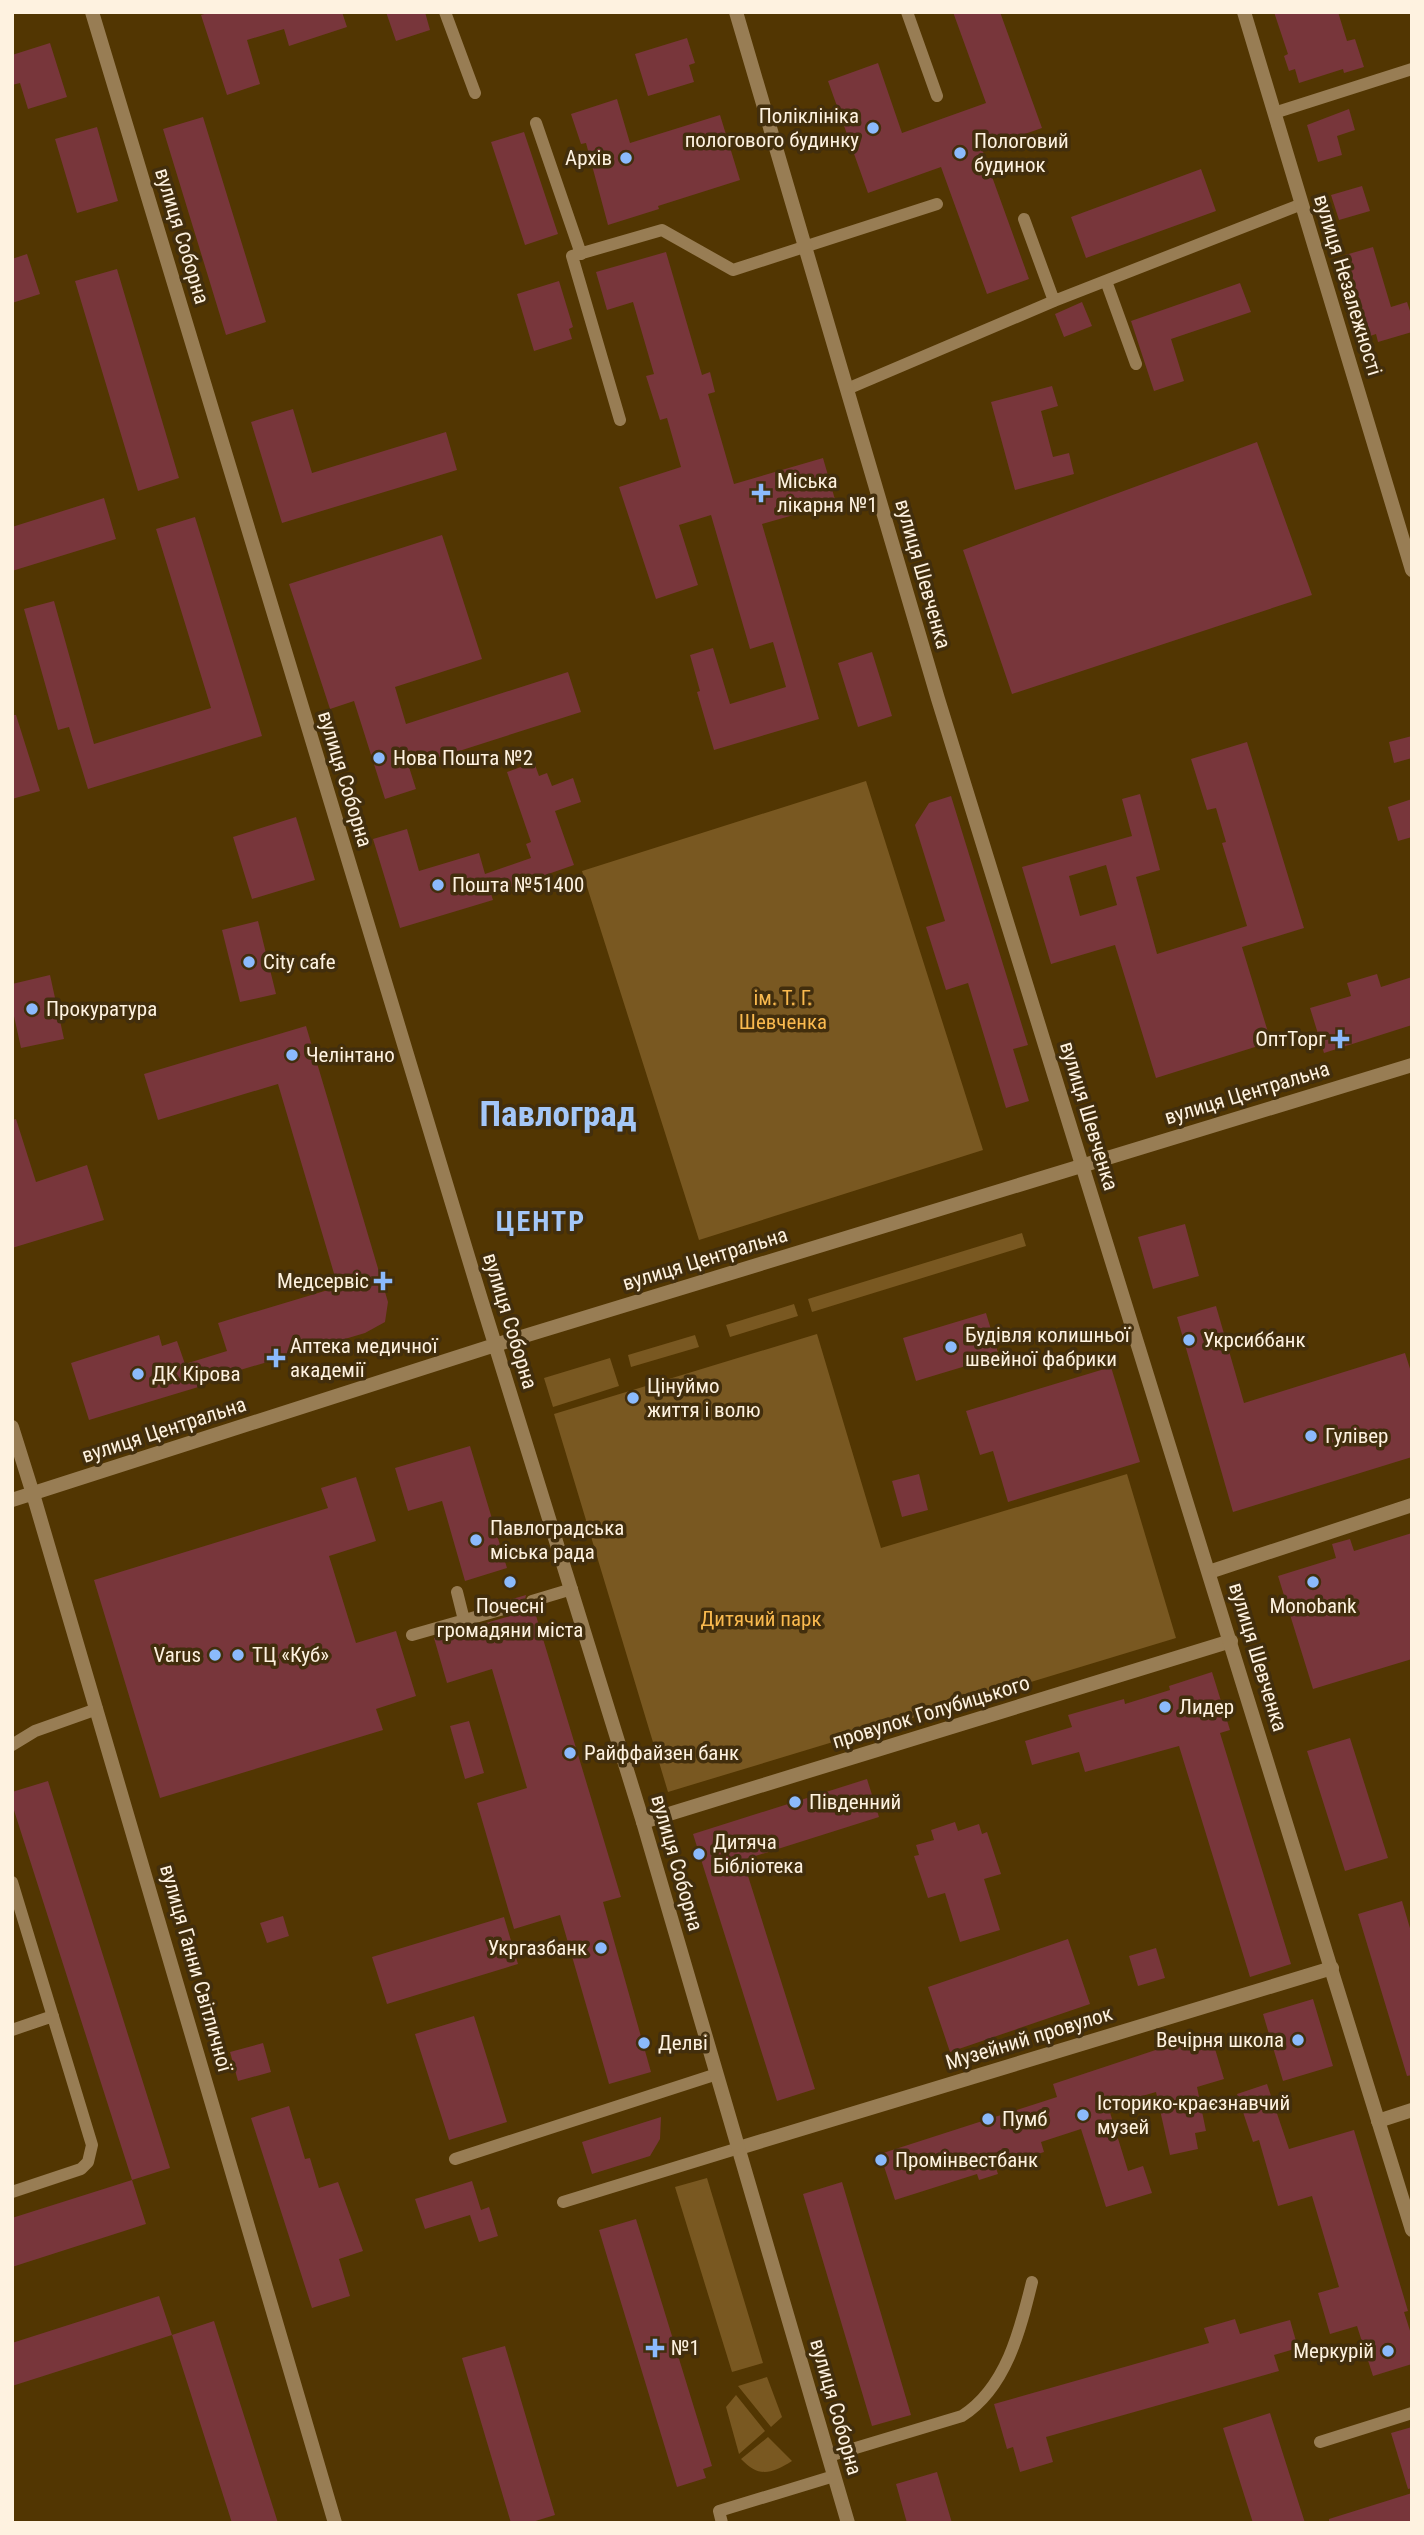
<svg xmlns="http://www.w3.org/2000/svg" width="1424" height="2535" font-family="'Roboto Condensed',sans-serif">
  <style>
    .green { fill: #795821 }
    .building { fill: #78363b; fill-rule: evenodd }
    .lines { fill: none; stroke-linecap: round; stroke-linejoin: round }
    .service { stroke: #987d54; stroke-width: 12 }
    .pedestrian { stroke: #987d54; stroke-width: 14 }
    .minor { stroke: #987d54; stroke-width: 14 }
    .tertiary { stroke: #987d54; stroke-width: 14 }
    .poi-dot { fill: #8bbafc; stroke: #422e0d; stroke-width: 2.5 }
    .labels { text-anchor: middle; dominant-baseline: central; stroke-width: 7; stroke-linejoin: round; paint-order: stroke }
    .poi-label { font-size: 21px; fill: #fef2e0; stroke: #422e0d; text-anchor: start }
    .street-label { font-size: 21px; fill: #fef2e0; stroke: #422e0d }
    .park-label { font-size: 21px; fill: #faba4f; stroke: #422e0d }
    .district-label { font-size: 28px; font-weight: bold; letter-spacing: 2px; fill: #a4c7f8; stroke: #422e0d }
    .town-label { font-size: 35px; font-weight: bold; fill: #a4c7f8; stroke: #422e0d }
  </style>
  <rect width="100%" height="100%" fill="#523602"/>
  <path class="green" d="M 866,781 L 983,1150 L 699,1240 L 582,871 Z
    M 1022,1233 L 1026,1246 L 812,1312 L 808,1299 Z
    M 794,1304 L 798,1316 L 730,1337 L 726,1325 Z
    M 817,1334 L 881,1548 L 1127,1474 L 1176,1638 L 668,1792 L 554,1414 Z
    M 695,1335 L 699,1347 L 631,1367 L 628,1355 Z
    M 610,1358 L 619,1386 L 553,1407 L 544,1378 Z
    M 707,2178 L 763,2363 L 732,2372 L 675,2187 Z
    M 767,2377 L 782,2417 L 771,2427 L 738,2386 Z
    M 736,2395 L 765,2431 L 739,2454 L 726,2407 Z
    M 768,2437 L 792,2461 C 771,2474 759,2478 741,2459 Z"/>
  <path class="building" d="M 211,12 L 342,12 L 347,27 L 289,46 L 284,29 L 247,40 L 260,84 L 227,95 L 201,15 Z
    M 386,12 L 425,12 L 430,30 L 396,41 Z
    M 953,12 L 1000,12 L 1042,128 L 982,149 L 1029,279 L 987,294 L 941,167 L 868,193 L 828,81 L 878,63 L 902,133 L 986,103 Z
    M 1274,12 L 1338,12 L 1347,41 L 1355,39 L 1364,67 L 1344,73 L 1343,69 L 1299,83 L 1295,69 L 1289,71 L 1284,56 L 1288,54 Z
    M 687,38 L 695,63 L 689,65 L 694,82 L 648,96 L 635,54 Z
    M 50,43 L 67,97 L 28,109 L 20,83 L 12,85 L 12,55 Z
    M 617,99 L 630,143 L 720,115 L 740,180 L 658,206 L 659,209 L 608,225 L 586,143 L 581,144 L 571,114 Z
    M 1349,109 L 1355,130 L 1337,136 L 1342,155 L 1318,162 L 1307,125 Z
    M 203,117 L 266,322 L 226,335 L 163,129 Z
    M 97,127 L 118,201 L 77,213 L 55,139 Z
    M 524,132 L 558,234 L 525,245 L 491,142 Z
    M 1201,169 L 1216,211 L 1086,258 L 1071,217 Z
    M 1362,186 L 1370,211 L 1339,220 L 1331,195 Z
    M 1373,247 L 1391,307 L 1407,302 L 1412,317 L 1412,332 L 1378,342 L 1376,334 L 1370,336 L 1345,255 Z
    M 666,252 L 702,375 L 710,372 L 715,392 L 708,394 L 734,484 L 823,458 L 836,503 L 762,524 L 819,719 L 714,750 L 697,692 L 700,691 L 690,655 L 713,648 L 730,704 L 786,687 L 773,642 L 750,649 L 711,515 L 679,525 L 698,585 L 656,599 L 619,487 L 681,467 L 667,418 L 660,420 L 646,376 L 654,374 L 633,302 L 607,310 L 596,272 Z
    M 27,254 L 40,294 L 12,303 L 12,259 Z
    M 117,269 L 179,478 L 138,491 L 75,281 Z
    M 559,281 L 573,327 L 569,329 L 572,339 L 534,351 L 517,294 Z
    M 1240,283 L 1251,312 L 1171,339 L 1184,381 L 1154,391 L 1131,321 Z
    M 1082,302 L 1092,326 L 1064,337 L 1055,314 Z
    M 1052,386 L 1058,406 L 1041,411 L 1053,457 L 1069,453 L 1074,474 L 1015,490 L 991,402 Z
    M 293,409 L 312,473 L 446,432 L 457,470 L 282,523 L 251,422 Z
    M 1257,442 L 1312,595 L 1012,694 L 963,550 Z
    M 104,498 L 116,539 L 12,571 L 12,527 Z
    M 195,517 L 262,736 L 88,789 L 69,727 L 58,730 L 24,609 L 54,601 L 94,744 L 211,708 L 156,529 Z
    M 442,535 L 482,659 L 395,687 L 406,724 L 568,672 L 581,712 L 409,767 L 416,789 L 385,799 L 354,701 L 330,709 L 289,584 Z
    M 872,652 L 892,716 L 858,727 L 838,663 Z
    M 12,715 L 16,715 L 40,791 L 12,799 Z
    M 1412,736 L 1412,758 L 1394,763 L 1389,742 Z
    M 1247,742 L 1304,928 L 1242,947 L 1271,1042 L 1156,1078 L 1115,945 L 1051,964 L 1022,867 L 1132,836 L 1122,799 L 1140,794 L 1160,870 L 1136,877 L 1157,954 L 1247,926 L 1222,843 L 1226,842 L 1216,808 L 1207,810 L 1191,759 ZM 1106,865 L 1117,905 L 1080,916 L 1069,876 Z
    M 534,762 L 539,776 L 547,773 L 552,786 L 573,778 L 581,802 L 555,811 L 574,865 L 491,894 L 493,900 L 400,928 L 373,839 L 407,829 L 419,871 L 479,853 L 485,874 L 531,858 L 526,844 L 531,842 L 507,772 Z
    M 951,796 L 1028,1045 L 1013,1049 L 1029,1101 L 1006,1108 L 968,983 L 946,990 L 926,927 L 945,921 L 915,825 L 929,803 Z
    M 1412,799 L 1412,837 L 1398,841 L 1388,807 Z
    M 296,817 L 315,880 L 252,899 L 233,837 Z
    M 258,921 L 276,994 L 240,1002 L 222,930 Z
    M 1377,974 L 1381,987 L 1412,977 L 1412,1025 L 1324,1053 L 1310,1008 L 1351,996 L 1347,983 Z
    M 50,975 L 64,1039 L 21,1048 L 12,1007 L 12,984 Z
    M 306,1026 L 388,1302 L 385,1322 L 365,1333 L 203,1381 L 205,1385 L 89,1420 L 71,1363 L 159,1335 L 162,1346 L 177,1341 L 185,1364 L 227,1351 L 218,1323 L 338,1287 L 278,1084 L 158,1120 L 144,1074 Z
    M 16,1119 L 36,1182 L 87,1165 L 104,1220 L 12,1248 L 12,1120 Z
    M 1185,1224 L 1199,1276 L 1153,1289 L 1138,1237 Z
    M 1216,1306 L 1244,1403 L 1405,1353 L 1412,1375 L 1412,1457 L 1233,1512 L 1177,1317 Z
    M 986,1313 L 999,1356 L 916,1381 L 903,1338 Z
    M 1111,1367 L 1140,1462 L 1008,1502 L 993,1451 L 980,1455 L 966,1411 Z
    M 470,1446 L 507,1568 L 465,1581 L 442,1501 L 408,1511 L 395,1468 Z
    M 919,1474 L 928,1510 L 902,1517 L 892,1481 Z
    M 356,1477 L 376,1541 L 329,1556 L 356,1643 L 396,1631 L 416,1696 L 376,1709 L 383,1730 L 160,1798 L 94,1580 L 328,1508 L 321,1488 Z
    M 1412,1533 L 1412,1659 L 1313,1689 L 1278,1576 L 1336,1558 L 1332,1544 L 1350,1539 L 1354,1551 Z
    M 526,1595 L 524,1604 L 534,1609 L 621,1897 L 603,1902 L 651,2072 L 609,2084 L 560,1915 L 514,1929 L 477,1803 L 527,1788 L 492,1669 L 447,1683 L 434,1638 L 510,1616 L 516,1606 L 509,1600 Z
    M 1212,1672 L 1230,1730 L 1220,1733 L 1291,1964 L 1250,1977 L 1179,1746 L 1085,1772 L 1079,1752 L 1032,1765 L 1025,1741 L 1072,1727 L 1068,1715 L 1124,1699 L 1125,1704 L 1170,1690 L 1169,1686 Z
    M 469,1721 L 484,1773 L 465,1779 L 450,1726 Z
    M 1350,1738 L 1388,1858 L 1345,1871 L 1307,1751 Z
    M 867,1779 L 879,1817 L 743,1860 L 815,2089 L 777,2101 L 693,1834 Z
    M 48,1781 L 170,2168 L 132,2180 L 12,1804 L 12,1792 Z
    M 955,1822 L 958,1831 L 979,1824 L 982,1834 L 987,1832 L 1001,1874 L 984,1879 L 1000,1930 L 960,1942 L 945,1893 L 928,1898 L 914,1856 L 919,1855 L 916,1845 L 934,1840 L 931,1830 Z
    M 1402,1901 L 1412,1935 L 1412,2075 L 1407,2076 L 1358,1914 Z
    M 283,1916 L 289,1936 L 267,1943 L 260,1923 Z
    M 504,1917 L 518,1964 L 387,2004 L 372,1957 Z
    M 1068,1939 L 1090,2004 L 950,2052 L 928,1987 Z
    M 1156,1948 L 1165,1978 L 1138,1986 L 1129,1956 Z
    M 1313,1999 L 1333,2066 L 1283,2081 L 1263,2014 Z
    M 474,2016 L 507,2122 L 449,2140 L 415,2034 Z
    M 1210,2032 L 1224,2079 L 1197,2087 L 1206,2131 L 1195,2133 L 1198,2149 L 1170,2155 L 1156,2092 L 1108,2106 L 1128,2171 L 1143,2166 L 1152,2193 L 1106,2207 L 1081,2129 L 1041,2142 L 1044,2152 L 996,2168 L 998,2174 L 979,2180 L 977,2174 L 895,2200 L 880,2154 L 1057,2097 L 1053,2084 Z
    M 263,2043 L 271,2072 L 238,2081 L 230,2052 Z
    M 1267,2084 L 1289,2149 L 1354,2130 L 1408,2311 L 1404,2312 L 1412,2337 L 1412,2364 L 1373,2376 L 1357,2326 L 1330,2334 L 1318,2293 L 1339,2287 L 1312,2196 L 1278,2206 L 1259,2140 L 1253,2142 L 1237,2094 Z
    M 289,2106 L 305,2159 L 310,2158 L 319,2188 L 338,2182 L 363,2251 L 339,2259 L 350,2296 L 312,2308 L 251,2118 Z
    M 661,2117 L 660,2139 L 650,2156 L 592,2174 L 582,2142 Z
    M 132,2180 L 146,2224 L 12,2267 L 12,2218 Z
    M 472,2181 L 481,2210 L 489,2207 L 498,2236 L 479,2242 L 470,2215 L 425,2229 L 415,2199 Z
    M 842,2182 L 911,2415 L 872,2426 L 803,2194 Z
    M 636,2219 L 712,2466 L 703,2469 L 706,2478 L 677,2487 L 599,2230 Z
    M 159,2296 L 172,2335 L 12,2386 L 12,2343 Z
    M 1235,2319 L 1240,2334 L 1290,2320 L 1298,2348 L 1274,2355 L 1279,2371 L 1046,2437 L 1053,2462 L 1020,2472 L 1013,2447 L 1007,2449 L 994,2404 L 1209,2343 L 1204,2328 Z
    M 214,2321 L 278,2523 L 232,2523 L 172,2335 Z
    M 505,2346 L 555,2515 L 529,2523 L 511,2523 L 462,2358 Z
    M 1270,2413 L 1305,2523 L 1253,2523 L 1223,2428 Z
    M 1412,2427 L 1412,2488 L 1408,2489 L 1391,2433 Z
    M 937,2472 L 952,2523 L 907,2523 L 896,2484 Z
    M 1412,2493 L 1412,2523 L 1329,2523 L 1329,2519 Z"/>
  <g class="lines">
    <path class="service" d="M 445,12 L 475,93
      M 907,12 L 937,96
      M 1274,113 L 1412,69
      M 536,123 L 581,254
      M 1024,219 L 1054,301
      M 1106,281 L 1136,364
      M 847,389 L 1054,301 L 1302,204
      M 620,420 L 572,256 L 662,230 L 733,270 L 937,204
      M 457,1592 L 464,1620
      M 532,1601 L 572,1589
      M 412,1635 L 507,1608
      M 12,1745 L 35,1731 L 97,1709
      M 12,1882 L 92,2145 L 88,2162 L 81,2169 L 12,2192
      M 12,2030 L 53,2016
      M 455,2159 L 717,2074
      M 563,2202 L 739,2148
      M 1320,2442 L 1412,2413
      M 829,2456 L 962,2416 C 1006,2388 1020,2331 1032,2282
      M 722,2523 L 719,2511 L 834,2476"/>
    <path class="pedestrian" d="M 643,1822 L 1231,1641
      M 1378,2121 L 1412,2110"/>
    <path class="minor" d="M 736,12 L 938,699 L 1082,1165
      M 12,1427 L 33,1494
      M 1209,1572 L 1412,1505
      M 739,2148 L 1332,1968"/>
    <path class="tertiary" d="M 92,12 L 480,1296 L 643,1822 L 848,2523
      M 1244,12 L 1412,570
      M 1082,1165 L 1412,2230
      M 33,1494 L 335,2523
      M 12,1500 L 495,1345 L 1412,1065"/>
  </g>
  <g class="poi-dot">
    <circle cx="873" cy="128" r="7"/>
    <circle cx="960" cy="153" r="7"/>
    <circle cx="626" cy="158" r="7"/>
    <path d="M757.5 482.5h7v7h7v7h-7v7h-7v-7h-7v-7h7z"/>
    <circle cx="379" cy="758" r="7"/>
    <circle cx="438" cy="885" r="7"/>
    <circle cx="249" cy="962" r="7"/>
    <circle cx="32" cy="1009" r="7"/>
    <path d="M1336.5 1028.5h7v7h7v7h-7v7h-7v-7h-7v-7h7z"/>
    <circle cx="292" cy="1055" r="7"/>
    <path d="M379.5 1270.5h7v7h7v7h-7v7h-7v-7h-7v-7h7z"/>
    <circle cx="1189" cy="1340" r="7"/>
    <circle cx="951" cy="1347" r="7"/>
    <path d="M272.5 1347.5h7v7h7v7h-7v7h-7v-7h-7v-7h7z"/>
    <circle cx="138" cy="1374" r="7"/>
    <circle cx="633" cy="1398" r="7"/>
    <circle cx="1311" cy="1436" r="7"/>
    <circle cx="476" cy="1540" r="7"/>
    <circle cx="510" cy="1582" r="7"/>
    <circle cx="1313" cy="1582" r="7"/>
    <circle cx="215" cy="1655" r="7"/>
    <circle cx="238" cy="1655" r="7"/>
    <circle cx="1165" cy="1707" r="7"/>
    <circle cx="570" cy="1753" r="7"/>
    <circle cx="795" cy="1802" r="7"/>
    <circle cx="699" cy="1854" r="7"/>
    <circle cx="601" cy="1948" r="7"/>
    <circle cx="1298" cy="2040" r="7"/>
    <circle cx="644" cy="2043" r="7"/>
    <circle cx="1083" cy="2115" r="7"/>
    <circle cx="988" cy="2119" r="7"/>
    <circle cx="881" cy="2160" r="7"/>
    <path d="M651.5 2337.5h7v7h7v7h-7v7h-7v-7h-7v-7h7z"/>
    <circle cx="1388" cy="2351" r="7"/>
  </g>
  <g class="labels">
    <g class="poi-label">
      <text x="859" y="116" text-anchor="end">Поліклініка<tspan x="859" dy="24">пологового будинку</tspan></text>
      <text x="974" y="141">Пологовий<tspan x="974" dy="24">будинок</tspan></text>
      <text x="612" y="158" text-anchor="end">Архів</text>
      <text x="777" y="481">Міська<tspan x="777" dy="24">лікарня №1</tspan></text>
      <text x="393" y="758">Нова Пошта №2</text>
      <text x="452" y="885">Пошта №51400</text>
      <text x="263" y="962">City cafe</text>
      <text x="46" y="1009">Прокуратура</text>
      <text x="1326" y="1039" text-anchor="end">ОптТорг</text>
      <text x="306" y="1055">Челінтано</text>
      <text x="369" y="1281" text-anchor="end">Медсервіс</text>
      <text x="965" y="1335">Будівля колишньої<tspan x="965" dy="24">швейної фабрики</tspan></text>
      <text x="1203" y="1340">Укрсиббанк</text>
      <text x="290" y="1346">Аптека медичної<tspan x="290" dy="24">академії</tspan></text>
      <text x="152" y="1374">ДК Кірова</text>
      <text x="647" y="1386">Цінуймо<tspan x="647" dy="24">життя і волю</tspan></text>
      <text x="1325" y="1436">Гулівер</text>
      <text x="490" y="1528">Павлоградська<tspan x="490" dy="24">міська рада</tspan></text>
      <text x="510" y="1606" text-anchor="middle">Почесні<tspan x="510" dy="24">громадяни міста</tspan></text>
      <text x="1313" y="1606" text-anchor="middle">Monobank</text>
      <text x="201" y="1655" text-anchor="end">Varus</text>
      <text x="252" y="1655">ТЦ «Куб»</text>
      <text x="1179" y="1707">Лидер</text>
      <text x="584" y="1753">Райффайзен банк</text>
      <text x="809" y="1802">Пiвденний</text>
      <text x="713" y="1842">Дитяча<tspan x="713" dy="24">Бiблiотека</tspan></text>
      <text x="587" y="1948" text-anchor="end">Укргазбанк</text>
      <text x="1284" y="2040" text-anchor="end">Вечірня школа</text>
      <text x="658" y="2043">Делві</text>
      <text x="1097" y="2103">Історико-краєзнавчий<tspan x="1097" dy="24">музей</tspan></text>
      <text x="1002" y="2119">Пумб</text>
      <text x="895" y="2160">Промінвестбанк</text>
      <text x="671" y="2348">№1</text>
      <text x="1374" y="2351" text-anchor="end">Меркурій</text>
    </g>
    <g class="street-label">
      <text transform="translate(182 236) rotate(73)">вулиця Соборна</text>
      <text transform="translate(1348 285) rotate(73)">вулиця Незалежності</text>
      <text transform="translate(923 574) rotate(74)">вулиця Шевченка</text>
      <text transform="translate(345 779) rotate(73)">вулиця Соборна</text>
      <text transform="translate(1247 1093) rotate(-17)">вулиця Центральна</text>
      <text transform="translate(1089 1116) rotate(73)">вулиця Шевченка</text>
      <text transform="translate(705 1259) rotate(-17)">вулиця Центральна</text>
      <text transform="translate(510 1321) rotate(73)">вулиця Соборна</text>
      <text transform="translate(164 1430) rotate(-18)">вулиця Центральна</text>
      <text transform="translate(1258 1657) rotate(73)">вулиця Шевченка</text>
      <text transform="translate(931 1712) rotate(-17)">провулок Голубицького</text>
      <text transform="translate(677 1863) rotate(74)">вулиця Соборна</text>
      <text transform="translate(196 1968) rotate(74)">вулиця Ганни Світличної</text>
      <text transform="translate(1029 2038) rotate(-17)">Музейний провулок</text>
      <text transform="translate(836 2407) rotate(74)">вулиця Соборна</text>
    </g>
    <g class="park-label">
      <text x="783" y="998">ім. Т. Г.<tspan x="783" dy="24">Шевченка</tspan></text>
      <text x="761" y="1619">Дитячий парк</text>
    </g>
    <g class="district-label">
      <text x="541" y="1221">ЦЕНТР</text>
    </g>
    <g class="town-label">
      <text x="558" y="1114">Павлоград</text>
    </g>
  </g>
  <rect width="1424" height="2535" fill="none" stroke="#fef2e0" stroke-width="28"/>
</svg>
